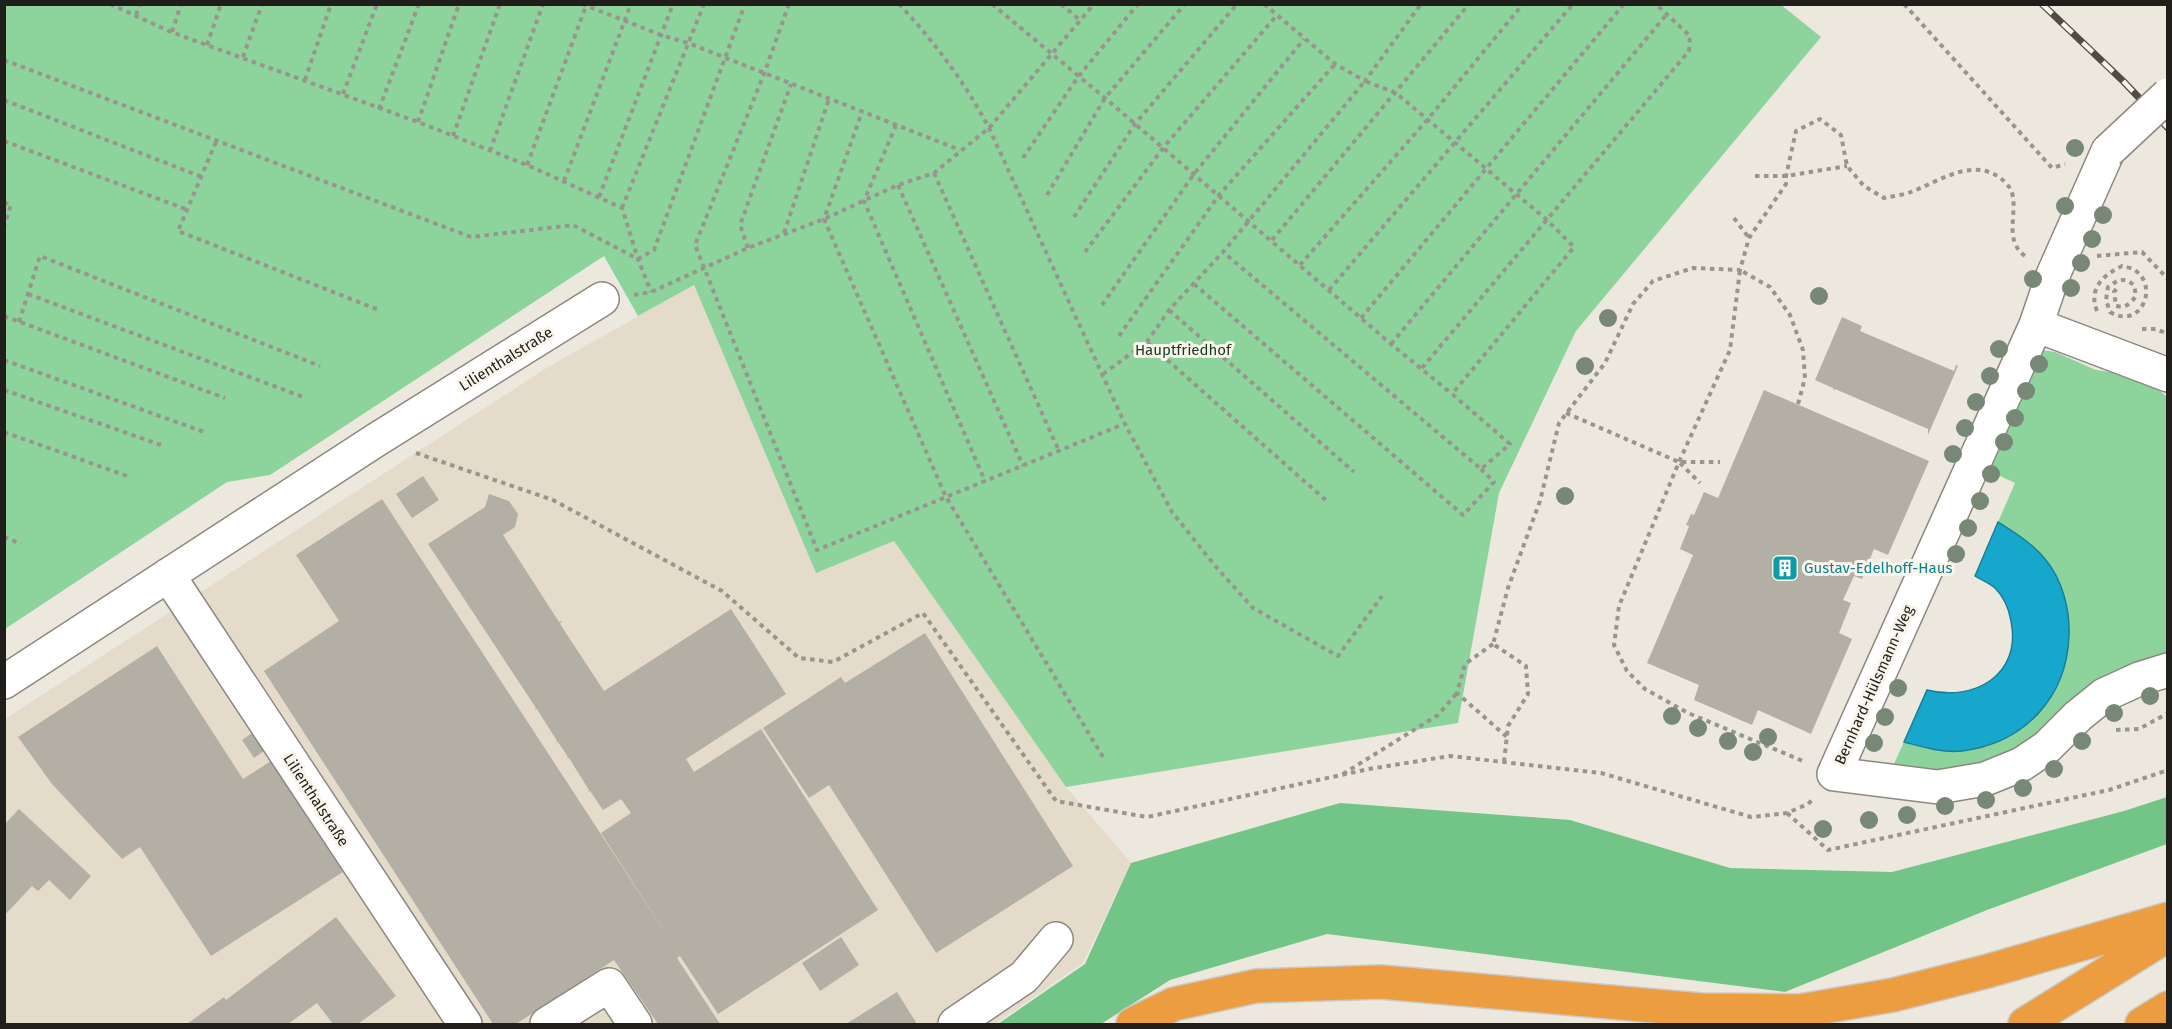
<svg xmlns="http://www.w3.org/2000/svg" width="2172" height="1029" font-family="'Fira Sans',sans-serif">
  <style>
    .built { fill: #e4dbca }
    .green { fill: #8dd39c }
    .forest { fill: #72c586 }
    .water { fill: #17a7cd; stroke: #1a7e98; stroke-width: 1.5 }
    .building { fill: #b4afa5 }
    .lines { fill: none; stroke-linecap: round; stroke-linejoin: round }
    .minor-casing { stroke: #8d887f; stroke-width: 36 }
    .highway-casing { stroke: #c9c9c8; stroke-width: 36 }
    .path { stroke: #99958e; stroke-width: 4; stroke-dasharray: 4.5 4.5; stroke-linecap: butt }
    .minor { stroke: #fff; stroke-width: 33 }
    .highway { stroke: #ec9d40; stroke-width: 33 }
    .rail-casing { stroke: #4f4c47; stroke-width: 7 }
    .rail { stroke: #faf5eb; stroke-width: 4.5; stroke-dasharray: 14; stroke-linecap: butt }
    .minor-bridge-casing { stroke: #8d887f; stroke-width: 36; stroke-linecap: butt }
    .minor-bridge { stroke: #fff; stroke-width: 33 }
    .tree { fill: #778876 }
    .labels { text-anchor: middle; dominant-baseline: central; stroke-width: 6; stroke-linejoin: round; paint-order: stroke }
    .park-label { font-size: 15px; fill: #163920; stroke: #faf5eb }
    .street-label { font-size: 15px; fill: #201e1b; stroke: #faf5eb }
    .culture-label { font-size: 15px; fill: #0d838f; stroke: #faf5eb; text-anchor: start }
  </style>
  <rect width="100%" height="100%" fill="#ede8de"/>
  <path class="built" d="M 694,285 L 816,573 L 894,541 L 1066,787 L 1131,863 L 1083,963 L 995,1024 L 5,1024 L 5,719 L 548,367 Z"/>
  <path class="green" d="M 1780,4 L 1821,37 L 1576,331 L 1499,493 L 1458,723 L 1066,787 L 894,541 L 816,573 L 694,285 L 638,316 L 604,256 L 270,475 L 227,482 L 5,629 L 5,5 Z
    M 2034,349 L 2055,352 L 2096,370 L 2133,375 L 2159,390 L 2168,398 L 2167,662 L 2025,753 L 1948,776 L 1893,766 L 1904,742 L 1931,749 L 2011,736 L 2032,720 L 2052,696 L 2067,605 L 2059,582 L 2046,560 L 2018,535 L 1998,522 L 2015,483 L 1981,467 Z"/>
  <path class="forest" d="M 2167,797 L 2167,844 L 1987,910 L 1785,992 L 1327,934 L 1170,980 L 1101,1024 L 998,1024 L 1085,964 L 1131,863 L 1340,803 L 1570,820 L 1730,868 L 1892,872 L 2124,811 Z"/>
  <path class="water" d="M 1998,522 C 2015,533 2032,543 2045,559 C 2062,579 2070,609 2069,635 C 2067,698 2024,743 1962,751 C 1942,753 1923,747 1904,742 L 1927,690 C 1974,702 2022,675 2011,621 C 2009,609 2003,596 1995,588 C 1990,583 1981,580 1975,576 Z"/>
  <path class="building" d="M 1842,317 L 1862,326 L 1860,331 L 1954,371 L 1956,365 L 1958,366 L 1928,435 L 1928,429 L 1835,389 L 1834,391 L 1833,388 L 1815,380 Z
    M 1764,390 L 1929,461 L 1888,555 L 1874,549 L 1862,579 L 1854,576 L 1843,600 L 1851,603 L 1839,633 L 1852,639 L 1811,734 L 1758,710 L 1752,725 L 1694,700 L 1699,685 L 1647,663 L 1693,555 L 1680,549 L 1689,526 L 1686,525 L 1691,514 L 1694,515 L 1704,492 L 1718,498 Z
    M 423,476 L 439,500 L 412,518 L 396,494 Z
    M 489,494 L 509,501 L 518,514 L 515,527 L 503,535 L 559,622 L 562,621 L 560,624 L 604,691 L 731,609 L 786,694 L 686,759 L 694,772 L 761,729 L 878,910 L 718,1014 L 680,956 L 677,958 L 720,1024 L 658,1024 L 614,960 L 516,1024 L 493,1024 L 264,671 L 339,621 L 296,555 L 382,499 L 672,943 L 601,833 L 631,813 L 621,799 L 603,810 L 590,791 L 588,792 L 589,790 L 569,758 L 566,759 L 568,757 L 558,742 L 556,743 L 557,741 L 537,709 L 534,710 L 536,708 L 428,544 L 485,507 Z
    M 925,633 L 1073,866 L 936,953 L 829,785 L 809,798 L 763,728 L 841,677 L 845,683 Z
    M 157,646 L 243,779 L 271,761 L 343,872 L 211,956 L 140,847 L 122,859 L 52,784 L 18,737 Z
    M 252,733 L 264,751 L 254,758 L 242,740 Z
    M 19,809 L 91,876 L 70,900 L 49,880 L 38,891 L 32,886 L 4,916 L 4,825 Z
    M 336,917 L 396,996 L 358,1024 L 333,1024 L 317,1003 L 288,1024 L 187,1024 L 224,997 L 226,1000 Z
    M 841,937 L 859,965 L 820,991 L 802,963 Z
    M 897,992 L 917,1024 L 846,1024 Z"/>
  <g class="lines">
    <defs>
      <path id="minor" d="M 2108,151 L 2053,275 L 2036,325 L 1834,774 L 1938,787 L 1985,779 L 2022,764 L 2047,747 L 2078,716 L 2104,695 L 2139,679 L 2168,670
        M 2036,325 L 2168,375
        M 168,575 L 465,1024
        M 4,682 L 376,440 L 602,299
        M 547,1024 L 609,985 L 635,1024
        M 955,1024 L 1024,977 L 1056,939"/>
      <path id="highway" d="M 1133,1024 L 1174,1004 L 1256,986 L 1381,982 L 1701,1010 L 1800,1011 L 1893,995 L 1988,971 L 2168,919
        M 2025,1024 L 2168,935
        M 2142,1024 L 2168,1008"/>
    </defs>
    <use href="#minor" class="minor-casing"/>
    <use href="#highway" class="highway-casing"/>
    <path class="path" d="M 110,4 L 171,32 L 418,122 L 527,165 L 622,208 L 638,259 L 651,292
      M 582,4 L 661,35 L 688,43 L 960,150
      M 789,4 L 764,74 L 695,245 L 817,550 L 946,497 L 824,219 L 862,112
      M 899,4 C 936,44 964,81 989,128 L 1125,424 L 1172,512 L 1216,567 L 1253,608 L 1338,656 L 1382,596
      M 992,4 L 1105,98 L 1391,344 L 1452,394
      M 1061,4 L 1081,21
      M 1264,4 L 1335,64 L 1365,81 L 1421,4
      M 1904,4 L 2052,168 L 2065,164
      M 136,15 L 140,4
      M 172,32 L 181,4
      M 207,45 L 221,4
      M 243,57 L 262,4
      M 4,60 L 471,237 L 573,225 L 638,259 L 654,250 L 745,4
      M 305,80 L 331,4
      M 343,94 L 377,4
      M 4,100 L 202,177
      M 379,109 L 419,4
      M 418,122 L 459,4
      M 896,125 L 864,201 L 985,481
      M 453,136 L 500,4
      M 4,141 L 188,210
      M 216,142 L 178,231 L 379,310
      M 490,151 L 543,4
      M 1023,158 L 1078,77 L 1138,4
      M 527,165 L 586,6
      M 934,173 L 1059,451
      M 1755,176 L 1786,176 L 1847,166
      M 564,181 L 631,4
      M 898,185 L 1023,466
      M 1047,195 L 1105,98 L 1185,4
      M 599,197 L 673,4
      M 4,202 L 11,205 L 4,226
      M 622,208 L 704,4
      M 1074,217 L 1135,124 L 1237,4
      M 1734,218 L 1749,238
      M 784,233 L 829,99
      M 1272,240 L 1469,4
      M 748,248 L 740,225 L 791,84
      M 1085,252 L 1163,148 L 1277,15
      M 2097,256 L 2142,252 L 2168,279
      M 1300,265 L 1428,119 L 1523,4
      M 1194,284 L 1463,515 L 1494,482 L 1481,469
      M 1329,290 L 1573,4
      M 28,294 L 306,398
      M 634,295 L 651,292 L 748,248 L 824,219 L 898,185 L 934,173 L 989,128 L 1094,4
      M 1102,305 L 1194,174 L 1304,39
      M 1169,310 L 1354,472
      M 2097,311 C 2088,289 2103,275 2122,266 C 2126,267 2133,268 2136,271 C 2159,288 2140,330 2110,312 L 2106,300 L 2108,287 C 2119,279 2123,277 2134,285 L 2136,296 C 2130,304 2126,308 2116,306 L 2114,292 L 2117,288
      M 4,316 L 225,398
      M 1361,318 L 1624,4
      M 19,322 L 40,256 L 320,366
      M 2142,329 L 2156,329 L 2168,334
      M 1119,336 L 1219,195 L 1335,64
      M 1147,342 L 1329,503
      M 1391,344 L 1667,14
      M 4,360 L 207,433
      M 1422,368 L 1689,51 L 1690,36 L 1656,4
      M 1103,374 L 1147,342 L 1169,310 L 1223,252 L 1365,81 L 1396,93 L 1547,220 L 1574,247 L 1452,394 L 1510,444 L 1481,469 L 1223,252
      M 4,390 L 161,445
      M 1798,404 L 1805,378 L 1803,350 L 1790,315 L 1770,287 L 1740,270 L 1730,350 L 1679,462 L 1619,606 L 1614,645 L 1627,671 L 1645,689 L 1688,713 L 1803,761
      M 1566,413 L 1679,462 L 1720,462
      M 4,432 L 130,477
      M 416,453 L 553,500 L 722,591 L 799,658 L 833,662 L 923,613 L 1056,801 L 1147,817 L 1369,769 L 1450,756 L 1601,773 L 1751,817 L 1787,813 L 1808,804 L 1814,798
      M 1680,463 L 1700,483
      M 4,537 L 21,544
      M 1493,644 L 1465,664 L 1457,693 L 1507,737
      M 2116,730 L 2139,729 L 2168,713
      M 1103,757 L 946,497 L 1124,424
      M 1504,762 L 1508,726 L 1528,694 L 1526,666 L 1493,644 L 1508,588 L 1540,501 L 1559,423 L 1605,363 L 1633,304 L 1653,281 L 1693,268 L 1740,270 L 1749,238 L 1786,184 L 1786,176 L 1796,131 L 1820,119 L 1841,135 L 1847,166 L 1864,186 L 1884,198 C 1893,196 1903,195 1911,192 C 1942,180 1977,154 2006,183 C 2025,202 1999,237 2025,256
      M 1343,774 L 1438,715 L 1457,693
      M 1787,813 L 1828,850 L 2109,790 L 2168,770"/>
    <use href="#minor" class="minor"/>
    <use href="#highway" class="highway"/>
    <defs>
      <path id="rail" d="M 2042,4 L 2123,81 L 2168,128"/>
    </defs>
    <use href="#rail" class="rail-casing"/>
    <use href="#rail" class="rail"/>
    <defs>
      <path id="minor-bridge" d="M 2108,151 L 2168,95"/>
    </defs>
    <use href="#minor-bridge" class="minor-bridge-casing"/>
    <use href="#minor-bridge" class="minor-bridge"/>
  </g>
  <g class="tree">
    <circle cx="2075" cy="148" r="9"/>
    <circle cx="2065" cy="206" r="9"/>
    <circle cx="2103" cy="215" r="9"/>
    <circle cx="2092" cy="239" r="9"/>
    <circle cx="2081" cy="263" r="9"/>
    <circle cx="2033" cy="279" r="9"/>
    <circle cx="2071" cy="288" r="9"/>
    <circle cx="1819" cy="296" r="9"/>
    <circle cx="1608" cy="318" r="9"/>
    <circle cx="1999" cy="349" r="9"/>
    <circle cx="2039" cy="364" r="9"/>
    <circle cx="1585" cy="366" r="9"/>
    <circle cx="1990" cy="376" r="9"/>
    <circle cx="2026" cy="391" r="9"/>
    <circle cx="1976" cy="402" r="9"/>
    <circle cx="2015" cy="418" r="9"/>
    <circle cx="1965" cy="428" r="9"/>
    <circle cx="2004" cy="442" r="9"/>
    <circle cx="1953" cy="454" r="9"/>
    <circle cx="1991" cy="474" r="9"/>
    <circle cx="1565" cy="496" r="9"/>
    <circle cx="1980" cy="501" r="9"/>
    <circle cx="1968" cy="528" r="9"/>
    <circle cx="1956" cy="554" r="9"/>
    <circle cx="1898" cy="688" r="9"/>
    <circle cx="2150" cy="696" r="9"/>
    <circle cx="2114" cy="713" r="9"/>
    <circle cx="1672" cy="716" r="9"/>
    <circle cx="1885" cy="717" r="9"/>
    <circle cx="1698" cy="728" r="9"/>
    <circle cx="1768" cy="737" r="9"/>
    <circle cx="1728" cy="741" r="9"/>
    <circle cx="2082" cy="741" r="9"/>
    <circle cx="1874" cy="743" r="9"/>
    <circle cx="1753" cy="752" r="9"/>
    <circle cx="2054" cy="769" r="9"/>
    <circle cx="2023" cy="788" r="9"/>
    <circle cx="1986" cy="800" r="9"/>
    <circle cx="1945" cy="806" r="9"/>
    <circle cx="1907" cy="815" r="9"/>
    <circle cx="1869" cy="820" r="9"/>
    <circle cx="1823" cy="829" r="9"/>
  </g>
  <defs>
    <symbol id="building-square" viewBox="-11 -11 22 22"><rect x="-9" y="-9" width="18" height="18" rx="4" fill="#0f9aa8" stroke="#faf5eb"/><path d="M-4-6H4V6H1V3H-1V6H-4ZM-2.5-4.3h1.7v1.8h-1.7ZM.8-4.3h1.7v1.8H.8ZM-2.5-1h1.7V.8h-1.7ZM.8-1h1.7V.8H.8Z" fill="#fff"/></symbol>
  </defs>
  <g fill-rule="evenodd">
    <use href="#building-square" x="1770" y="553" width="30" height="30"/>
  </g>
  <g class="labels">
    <g class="park-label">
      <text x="1183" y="350">Hauptfriedhof</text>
    </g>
    <g class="street-label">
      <text transform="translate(506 359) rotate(-32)">Lilienthalstraße</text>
      <text transform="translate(1874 685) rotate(-66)">Bernhard-Hülsmann-Weg</text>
      <text transform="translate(316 800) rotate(57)">Lilienthalstraße</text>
    </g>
    <g class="culture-label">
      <text x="1804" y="568">Gustav-Edelhoff-Haus</text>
    </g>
  </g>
  <rect width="2172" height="1029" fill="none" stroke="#201e1b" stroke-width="12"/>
</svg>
